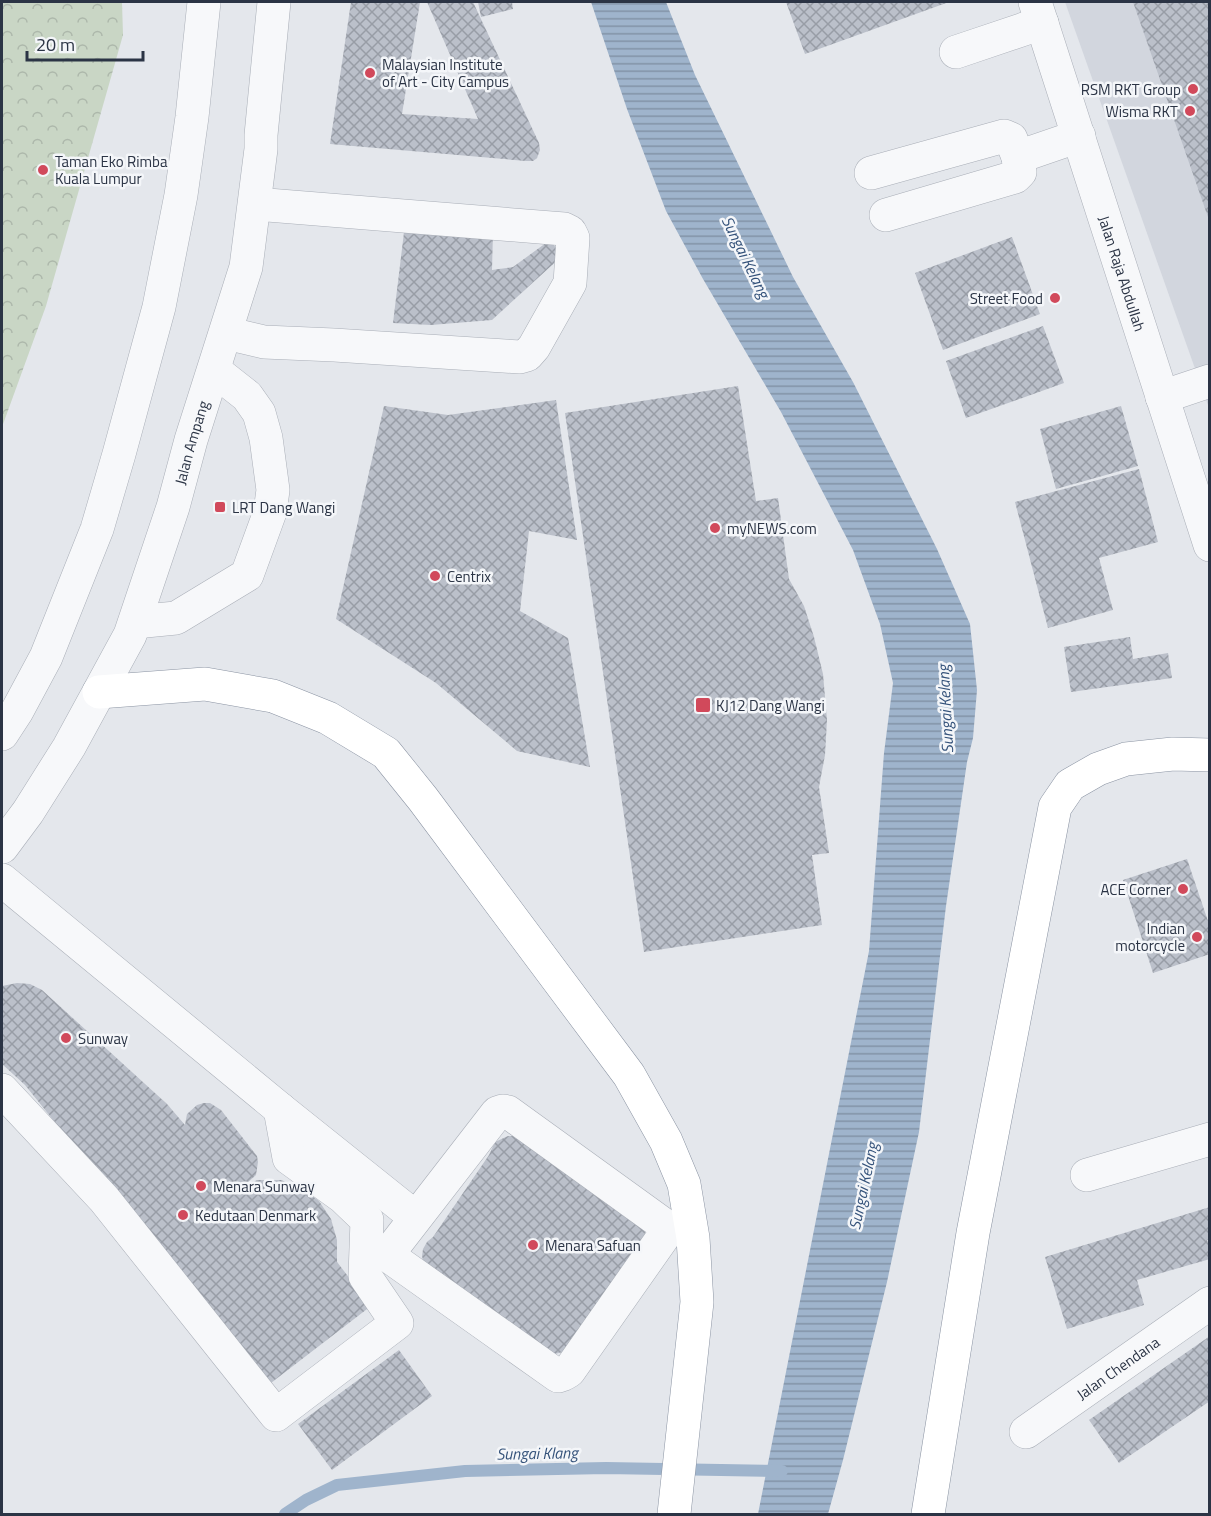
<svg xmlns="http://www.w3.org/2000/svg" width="1211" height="1516" font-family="'Titillium Web',sans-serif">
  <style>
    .built { fill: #d2d6de }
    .forest { fill: url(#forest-crowns) }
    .water { fill: url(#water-rules) }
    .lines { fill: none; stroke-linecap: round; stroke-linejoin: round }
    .stream { stroke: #9fb4cc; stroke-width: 12 }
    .building { fill: url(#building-cross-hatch) }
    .minor-casing { stroke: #a9aeb7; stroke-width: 34 }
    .highway-casing { stroke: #8b94a3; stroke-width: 34 }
    .minor { stroke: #f7f8fa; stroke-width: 33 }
    .highway { stroke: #fff; stroke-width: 33 }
    .poi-dot { fill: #d1495b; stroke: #f4f6f9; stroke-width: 2 }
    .labels { text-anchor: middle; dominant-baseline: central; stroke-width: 5; stroke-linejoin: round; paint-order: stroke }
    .poi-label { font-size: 15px; fill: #2b3445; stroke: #f4f6f9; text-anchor: start }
    .street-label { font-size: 15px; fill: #2b3445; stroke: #f4f6f9 }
    .water-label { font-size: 16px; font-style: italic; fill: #34527a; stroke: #f4f6f9 }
  </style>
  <defs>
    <pattern id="forest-crowns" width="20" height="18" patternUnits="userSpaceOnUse" patternTransform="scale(1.5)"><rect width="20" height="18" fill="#c9d6c5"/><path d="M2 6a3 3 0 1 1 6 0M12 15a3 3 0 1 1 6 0" fill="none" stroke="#adb8ab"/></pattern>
    <pattern id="water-rules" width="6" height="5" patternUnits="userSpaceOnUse" patternTransform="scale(1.5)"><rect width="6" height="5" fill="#9fb4cc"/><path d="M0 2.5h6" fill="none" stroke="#8293a7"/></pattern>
    <pattern id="building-cross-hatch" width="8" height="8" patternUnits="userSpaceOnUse" patternTransform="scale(1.5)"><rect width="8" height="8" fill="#bbc0ca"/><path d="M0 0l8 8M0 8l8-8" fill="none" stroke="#989da6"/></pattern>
  </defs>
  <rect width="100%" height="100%" fill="#e4e7ec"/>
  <path class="built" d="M 1065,2 L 1209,2 L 1209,408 Z"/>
  <path class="forest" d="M 2,2 L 122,2 L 123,35 L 46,306 L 2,427 Z"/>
  <path class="water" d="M 591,2 L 666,2 L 695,75 L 746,180 L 793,277 L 853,382 L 937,549 L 970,624 L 977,690 L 973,738 L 967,762 L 946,906 L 919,1132 L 887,1282 L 843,1460 L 828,1514 L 758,1514 L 869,951 L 884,753 L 893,683 L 880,624 L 853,550 L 781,412 L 703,279 L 666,211 L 627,109 Z"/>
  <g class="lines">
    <path class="stream" d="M 285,1514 L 306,1500 L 337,1485 L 465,1471 L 606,1468 L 782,1471"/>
  </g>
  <path class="building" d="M 351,2 L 420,2 L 402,114 L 478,119 L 427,2 L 473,2 L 539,143 L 540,150 L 537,158 L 533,161 L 526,161 L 330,144 Z
    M 478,2 L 512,2 L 513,9 L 481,17 Z
    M 786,2 L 949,2 L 805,54 Z
    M 1133,2 L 1210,2 L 1210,220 L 1209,220 Z
    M 405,224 L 493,232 L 492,270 L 513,267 L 550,240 L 562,256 L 492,320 L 431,325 L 393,323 Z
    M 1012,237 L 1040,314 L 943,350 L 915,273 Z
    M 1043,326 L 1064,383 L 966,418 L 946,361 Z
    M 738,386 L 756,501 L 778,498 L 789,579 L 804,606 L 814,637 L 823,674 L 827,720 L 825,755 L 819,787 L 829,853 L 812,855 L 822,925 L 644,952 L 565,413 Z
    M 556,400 L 577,540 L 529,531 L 520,611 L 568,638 L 590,767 L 517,751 L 436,683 L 336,619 L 384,406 L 448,415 Z
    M 1121,406 L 1138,466 L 1056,489 L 1040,429 Z
    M 1139,469 L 1158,542 L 1099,558 L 1113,610 L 1048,628 L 1015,502 Z
    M 1130,637 L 1133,659 L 1168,653 L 1172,678 L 1071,692 L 1064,647 Z
    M 1187,859 L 1210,927 L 1210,954 L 1153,973 L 1123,880 Z
    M 17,983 L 30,984 L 42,990 L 167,1104 L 185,1125 L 187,1114 L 197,1105 L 204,1103 L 210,1103 L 221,1110 L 257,1156 L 258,1162 L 256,1175 L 246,1184 L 258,1180 L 281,1180 L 301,1188 L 319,1201 L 331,1219 L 337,1240 L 337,1262 L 371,1306 L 267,1386 L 25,1085 L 2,1064 L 2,986 Z
    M 508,1136 L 515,1136 L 643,1225 L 645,1232 L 644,1240 L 563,1352 L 555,1354 L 547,1352 L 424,1265 L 422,1256 L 423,1249 L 427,1242 L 433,1237 L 489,1155 L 495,1142 Z
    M 1210,1207 L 1210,1239 L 1207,1240 L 1210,1248 L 1210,1259 L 1137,1280 L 1144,1305 L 1067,1329 L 1045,1257 Z
    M 1210,1336 L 1210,1401 L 1119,1463 L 1089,1420 Z
    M 399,1350 L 432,1396 L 332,1470 L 298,1424 Z"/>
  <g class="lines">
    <defs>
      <g id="minor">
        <path id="s1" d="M 1035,2 L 1210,545"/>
        <path d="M 956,52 L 1042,23"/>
        <path d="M 1018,157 L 1079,136"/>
        <path d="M 871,173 L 1004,136 L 1011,139 L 1018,157 L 1020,172 L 1015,177 L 886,215"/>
        <path d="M 226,333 L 264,342 L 334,345 L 520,357 L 527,355 L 534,347 L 570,283 L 573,238 L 570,232 L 564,229 L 255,204"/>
        <path d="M 1162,397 L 1210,381"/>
        <path d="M 135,622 L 176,618 L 247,575 L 270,512 L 273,490 L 266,438 L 259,413 L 247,396 L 214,370"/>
        <path d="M 2,734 L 17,711 L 46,657 L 97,529 L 119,454 L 159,307 L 181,195 L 192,117 L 204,2"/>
        <path id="s2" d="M 2,847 L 28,812 L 69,747 L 130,635 L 173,507 L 191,440 L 246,267 L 261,149 L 261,135 L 274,2"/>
        <path d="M 2,880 L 280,1109 L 415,1217"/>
        <path d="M 2,1090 L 104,1199 L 276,1415 L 397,1323 L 365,1276 L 367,1220 L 343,1197 L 289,1158 L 280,1109"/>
        <path d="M 503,1111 L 508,1112 L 663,1224 L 666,1229 L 666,1233 L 569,1371 L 564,1374 L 558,1376 L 390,1257 L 391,1250 L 497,1113 Z"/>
        <path d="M 1087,1175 L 1210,1139"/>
        <path id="s3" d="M 1026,1432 L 1210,1303"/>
      </g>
      <path id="highway" d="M 99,692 L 205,684 L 273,696 L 328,718 L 386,753 L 423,799 L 629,1075 L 666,1141 L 684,1184 L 693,1238 L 697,1302 L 674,1514
        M 928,1514 L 973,1233 L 1055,807 L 1070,785 L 1098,769 L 1126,759 L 1173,754 L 1210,755"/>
    </defs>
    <use href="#minor" class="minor-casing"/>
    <use href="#highway" class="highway-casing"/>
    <use href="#minor" class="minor"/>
    <use href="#highway" class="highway"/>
  </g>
  <g class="poi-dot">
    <circle cx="370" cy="73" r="6"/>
    <circle cx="1193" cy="89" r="6"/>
    <circle cx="1190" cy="111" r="6"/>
    <circle cx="43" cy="170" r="6"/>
    <circle cx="1055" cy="298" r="6"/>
    <rect x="214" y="501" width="12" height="12" rx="3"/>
    <circle cx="715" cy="528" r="6"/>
    <circle cx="435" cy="576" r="6"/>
    <rect x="695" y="697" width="16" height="16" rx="3"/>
    <circle cx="1183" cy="889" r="6"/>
    <circle cx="1197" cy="937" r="6"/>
    <circle cx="66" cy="1038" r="6"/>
    <circle cx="201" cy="1186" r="6"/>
    <circle cx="183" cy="1215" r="6"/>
    <circle cx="533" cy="1245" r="6"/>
  </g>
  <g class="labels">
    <g class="poi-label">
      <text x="382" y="64">Malaysian Institute<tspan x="382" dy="17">of Art - City Campus</tspan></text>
      <text x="1181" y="89" text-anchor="end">RSM RKT Group</text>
      <text x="1178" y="111" text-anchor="end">Wisma RKT</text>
      <text x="55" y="161">Taman Eko Rimba<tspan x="55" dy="17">Kuala Lumpur</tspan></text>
      <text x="1043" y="298" text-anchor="end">Street Food</text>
      <text x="232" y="507">LRT Dang Wangi</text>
      <text x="727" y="528">myNEWS.com</text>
      <text x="447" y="576">Centrix</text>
      <text x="716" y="705">KJ12 Dang Wangi</text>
      <text x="1171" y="889" text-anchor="end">ACE Corner</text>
      <text x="1185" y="928" text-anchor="end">Indian<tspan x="1185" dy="17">motorcycle</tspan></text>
      <text x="78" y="1038">Sunway</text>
      <text x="213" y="1186">Menara Sunway</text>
      <text x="195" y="1215">Kedutaan Denmark</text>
      <text x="545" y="1245">Menara Safuan</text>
    </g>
    <g class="street-label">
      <text stroke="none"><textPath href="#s1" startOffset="285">Jalan Raja Abdullah</textPath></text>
      <text stroke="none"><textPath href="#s2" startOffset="450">Jalan Ampang</textPath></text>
      <text stroke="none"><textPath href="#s3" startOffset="112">Jalan Chendana</textPath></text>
    </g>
    <g class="water-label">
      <text transform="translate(746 257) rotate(64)">Sungai Kelang</text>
      <text transform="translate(945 709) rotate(-93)">Sungai Kelang</text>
      <text transform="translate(863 1186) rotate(-78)">Sungai Kelang</text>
      <text transform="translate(537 1453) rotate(-1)">Sungai Klang</text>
    </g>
  </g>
  <rect width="1211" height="1516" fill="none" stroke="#2b3445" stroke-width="6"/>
  <path d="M27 51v9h116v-9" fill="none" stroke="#2b3445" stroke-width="3"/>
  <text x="36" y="51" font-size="18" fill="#2b3445" stroke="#f4f6f9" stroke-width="4.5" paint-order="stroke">20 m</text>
</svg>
